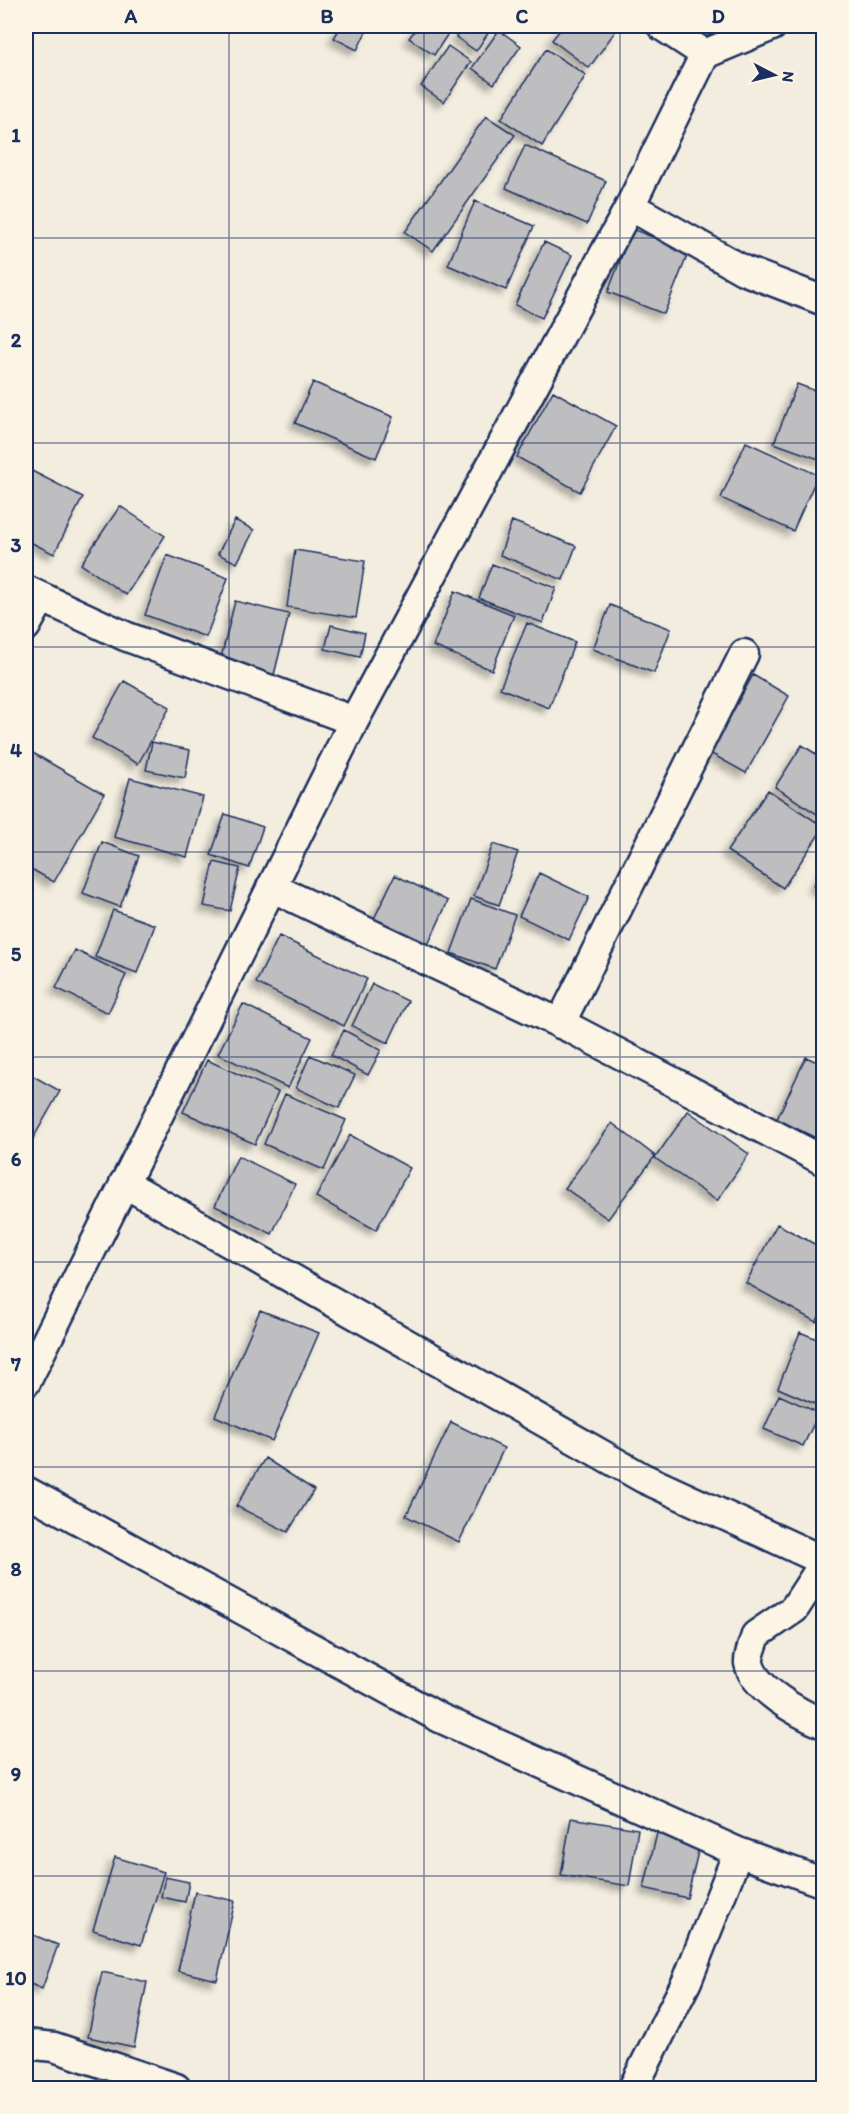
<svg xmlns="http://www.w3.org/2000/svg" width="849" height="2114" font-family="Itim,sans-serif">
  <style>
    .building { fill: #bebec0; stroke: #1b2f5e; stroke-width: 1.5; filter: url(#shadow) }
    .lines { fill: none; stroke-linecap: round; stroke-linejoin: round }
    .minor-casing { stroke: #1b2f5e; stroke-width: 33 }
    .minor { stroke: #fcf5e5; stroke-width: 28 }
    .grid { fill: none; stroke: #1b2f5e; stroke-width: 1.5; stroke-opacity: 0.55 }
    .neatline { fill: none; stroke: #1b2f5e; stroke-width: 2 }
    .grid-label { font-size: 20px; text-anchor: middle; font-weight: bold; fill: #1b2f5e }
  </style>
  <defs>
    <filter id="shadow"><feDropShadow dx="-5.5" dy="5.5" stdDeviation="3" flood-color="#0004"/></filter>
  </defs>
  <rect width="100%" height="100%" fill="#f3ede0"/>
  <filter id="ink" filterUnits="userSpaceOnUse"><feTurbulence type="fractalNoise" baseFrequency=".0167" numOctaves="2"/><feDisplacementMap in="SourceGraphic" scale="12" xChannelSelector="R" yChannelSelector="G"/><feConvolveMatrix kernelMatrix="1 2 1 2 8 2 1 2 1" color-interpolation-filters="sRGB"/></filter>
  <g filter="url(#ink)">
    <path class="building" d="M 341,26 L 369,26 L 357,50 L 334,38 Z
      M 418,26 L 453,26 L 434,55 L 409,38 Z
      M 464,26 L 493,26 L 476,51 L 456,37 Z
      M 563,26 L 613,26 L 617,29 L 589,68 L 552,40 Z
      M 499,30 L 521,46 L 494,84 L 472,68 Z
      M 448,46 L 471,62 L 444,102 L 421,86 Z
      M 546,49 L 586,75 L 542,146 L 501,119 Z
      M 486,116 L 515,135 L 433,251 L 405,232 Z
      M 525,145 L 606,181 L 587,224 L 506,188 Z
      M 475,201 L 534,226 L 506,290 L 448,265 Z
      M 632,229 L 689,251 L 664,314 L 608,292 Z
      M 544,242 L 572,255 L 542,318 L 515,305 Z
      M 313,382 L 393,417 L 376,458 L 295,423 Z
      M 797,384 L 824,394 L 824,461 L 774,443 Z
      M 553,391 L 616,426 L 580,492 L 517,457 Z
      M 746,442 L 818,475 L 793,531 L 721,498 Z
      M 26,468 L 83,497 L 54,554 L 26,540 Z
      M 120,506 L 165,536 L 126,595 L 81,564 Z
      M 235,520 L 254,530 L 237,563 L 218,554 Z
      M 512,521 L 576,546 L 563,580 L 500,555 Z
      M 295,550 L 365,561 L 356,618 L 287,607 Z
      M 167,555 L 228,578 L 206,637 L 145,615 Z
      M 492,564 L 556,588 L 543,623 L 479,598 Z
      M 455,591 L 514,615 L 492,670 L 433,646 Z
      M 235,601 L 289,614 L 274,675 L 220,662 Z
      M 610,605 L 671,629 L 654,673 L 593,649 Z
      M 527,623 L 575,642 L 549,708 L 500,688 Z
      M 331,625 L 365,633 L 360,657 L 325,649 Z
      M 753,675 L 789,696 L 746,773 L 710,753 Z
      M 124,681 L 170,707 L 138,764 L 92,738 Z
      M 152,742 L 190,750 L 185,778 L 146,770 Z
      M 802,745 L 824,759 L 823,818 L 775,787 Z
      M 26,749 L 104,794 L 54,882 L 26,866 Z
      M 130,778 L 203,797 L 187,857 L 114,837 Z
      M 768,790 L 824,827 L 783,888 L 727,851 Z
      M 225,814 L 263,827 L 249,868 L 211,855 Z
      M 102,842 L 139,856 L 120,907 L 83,893 Z
      M 493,844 L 518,852 L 499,905 L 474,896 Z
      M 214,862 L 240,868 L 230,911 L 204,906 Z
      M 824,869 L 824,892 L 813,886 Z
      M 539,873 L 589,897 L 569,940 L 519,916 Z
      M 395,875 L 448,901 L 426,949 L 372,923 Z
      M 471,899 L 515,915 L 495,969 L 451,953 Z
      M 113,910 L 155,925 L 137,973 L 95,957 Z
      M 279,936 L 367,979 L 344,1026 L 256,983 Z
      M 75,950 L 126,975 L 108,1013 L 56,988 Z
      M 372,984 L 408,1001 L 388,1043 L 352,1026 Z
      M 243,1004 L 312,1038 L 288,1088 L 218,1054 Z
      M 344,1030 L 381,1050 L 368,1075 L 331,1055 Z
      M 310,1055 L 355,1075 L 339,1108 L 296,1088 Z
      M 806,1057 L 824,1065 L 824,1142 L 777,1119 Z
      M 207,1060 L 278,1092 L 255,1144 L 183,1112 Z
      M 26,1072 L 60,1091 L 27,1149 L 26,1149 Z
      M 285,1094 L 346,1120 L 324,1170 L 264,1144 Z
      M 688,1111 L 749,1154 L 717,1201 L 655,1158 Z
      M 612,1123 L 655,1156 L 608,1219 L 565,1188 Z
      M 350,1135 L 410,1168 L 376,1230 L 316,1197 Z
      M 238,1156 L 295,1184 L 272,1234 L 215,1206 Z
      M 777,1224 L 824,1249 L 824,1308 L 816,1322 L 746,1283 Z
      M 260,1310 L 319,1333 L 272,1441 L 215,1416 Z
      M 800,1332 L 824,1342 L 824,1408 L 778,1388 Z
      M 779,1395 L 819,1413 L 803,1446 L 764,1429 Z
      M 451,1422 L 504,1448 L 459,1542 L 406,1516 Z
      M 265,1458 L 314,1490 L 288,1532 L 236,1506 Z
      M 571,1818 L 638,1829 L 629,1886 L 561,1875 Z
      M 658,1829 L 701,1839 L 687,1898 L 644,1888 Z
      M 115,1857 L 164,1872 L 141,1945 L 93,1930 Z
      M 165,1877 L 189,1882 L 185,1902 L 161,1897 Z
      M 195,1892 L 235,1901 L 217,1980 L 178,1971 Z
      M 26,1932 L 58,1945 L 42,1989 L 26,1982 Z
      M 102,1972 L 147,1982 L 134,2047 L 88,2037 Z"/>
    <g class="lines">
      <defs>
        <path id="minor" d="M 662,26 L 705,54
          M 630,206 L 743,270 L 824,301
          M 26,590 L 125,636 L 354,721
          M 26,626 L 41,599
          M 271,887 L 572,1029 L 824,1161
          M 560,1024 L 744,654
          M 124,1183 L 643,1478 L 824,1561
          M 26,1382 L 354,721 L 630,206 L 705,54 L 772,26
          M 26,1491 L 440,1718 L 738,1852 L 824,1883
          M 824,1563 L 794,1609 L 756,1635 C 754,1643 748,1655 749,1663 C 754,1689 800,1714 824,1724
          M 26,2044 L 54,2047 L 176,2088
          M 633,2088 L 687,1981 L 738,1852"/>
      </defs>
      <use href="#minor" class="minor-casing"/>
      <use href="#minor" class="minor"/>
    </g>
  </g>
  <path class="grid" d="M 229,26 L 229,2088M 424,26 L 424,2088M 620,26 L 620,2088M 26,238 L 824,238M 26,443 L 824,443M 26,647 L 824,647M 26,852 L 824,852M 26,1057 L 824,1057M 26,1262 L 824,1262M 26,1467 L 824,1467M 26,1671 L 824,1671M 26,1876 L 824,1876"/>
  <rect width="849" height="2114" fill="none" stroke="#fcf5e5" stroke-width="66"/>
  <g transform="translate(774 75) rotate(97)" stroke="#fcf5e5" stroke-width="4.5" paint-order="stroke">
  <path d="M0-4.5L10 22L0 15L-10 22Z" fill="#1b2f5e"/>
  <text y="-9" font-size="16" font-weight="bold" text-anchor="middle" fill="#1b2f5e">N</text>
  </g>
  <rect x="33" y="33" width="783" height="2048" class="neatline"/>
  <g class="grid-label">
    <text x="131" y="23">A</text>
    <text x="327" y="23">B</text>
    <text x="522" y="23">C</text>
    <text x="718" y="23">D</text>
    <text x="16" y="142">1</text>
    <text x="16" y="347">2</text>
    <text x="16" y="552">3</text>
    <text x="16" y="757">4</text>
    <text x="16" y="961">5</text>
    <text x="16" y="1166">6</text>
    <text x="16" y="1371">7</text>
    <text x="16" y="1576">8</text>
    <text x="16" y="1781">9</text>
    <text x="16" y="1985">10</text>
  </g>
</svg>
